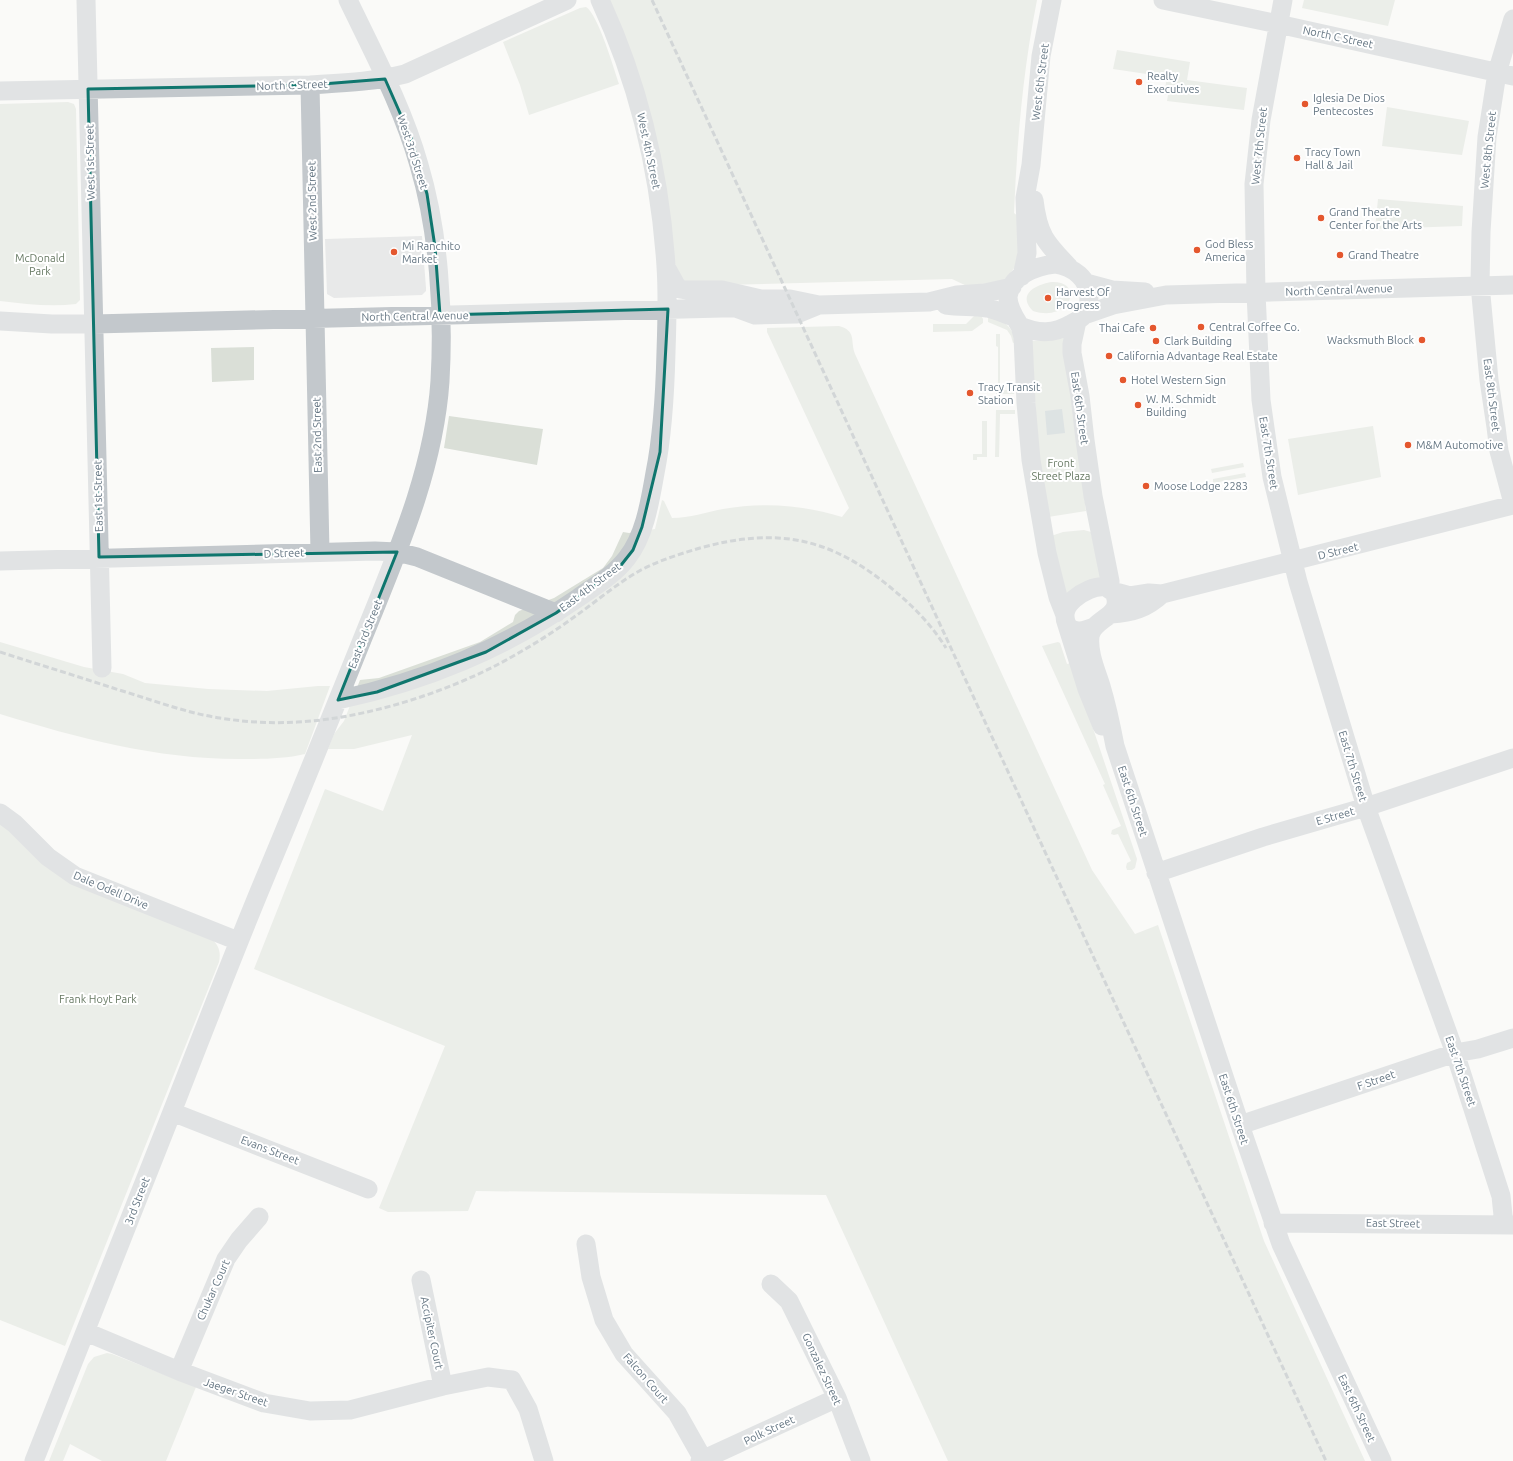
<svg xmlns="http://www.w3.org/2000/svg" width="1513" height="1461" font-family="Ubuntu,sans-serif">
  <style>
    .built { fill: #e8e9e9 }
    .green { fill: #dadfd7 }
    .water { fill: #bbc7cb }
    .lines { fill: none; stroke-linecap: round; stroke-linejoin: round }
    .minor { stroke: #c3c8cc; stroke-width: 19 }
    .rail { stroke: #a2aab0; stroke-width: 3; stroke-dasharray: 6 3; stroke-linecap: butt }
    .marked { fill: none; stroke: #0f766e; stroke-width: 3; stroke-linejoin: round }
    .poi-dot { fill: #e4572e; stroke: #fff; stroke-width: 1.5 }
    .labels { text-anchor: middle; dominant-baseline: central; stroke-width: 4; stroke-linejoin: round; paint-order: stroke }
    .street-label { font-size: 11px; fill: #657683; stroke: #fff }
    .poi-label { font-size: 11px; fill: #657683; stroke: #fff; text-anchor: start }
    .park-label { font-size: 11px; fill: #687a64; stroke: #fff }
  </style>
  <rect width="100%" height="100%" fill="#fafaf8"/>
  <path class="built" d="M 422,236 L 426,288 L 426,291 L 422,295 L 334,298 L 327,294 L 325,239 Z"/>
  <path class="green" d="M 609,0 L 1037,0 C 1023,70 1017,141 1014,213 L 1019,217 L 1021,237 L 1015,267 L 1007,277 L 1000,283 L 969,287 L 952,279 L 723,285 L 688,284 L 677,272 Z
    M 1304,0 L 1395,0 L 1388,26 L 1302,8 Z
    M 586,7 C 598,14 614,69 619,84 L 529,115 L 520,85 L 503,42 L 580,8 Z
    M 1117,50 L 1190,62 L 1187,80 L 1247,88 L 1244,110 L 1167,101 L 1168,95 L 1164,94 L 1167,77 L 1113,69 Z
    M 68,102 L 74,104 L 76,109 L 80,300 L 76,304 C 51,307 25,304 0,301 L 0,104 Z
    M 1387,107 L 1469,121 L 1462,155 L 1382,146 Z
    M 1378,199 L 1463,206 L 1462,226 L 1375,229 Z
    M 1052,282 C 1085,281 1071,323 1033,311 C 1016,294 1037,284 1052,282 Z
    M 980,313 L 983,319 L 983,323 L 972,331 L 933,332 L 933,324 L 966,324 L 975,315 Z
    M 991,315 C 1007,324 1010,324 1016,342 L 1013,343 L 1011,336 L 1007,330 L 988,322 L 988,318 Z
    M 839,326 C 857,331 850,341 855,354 L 1092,870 L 1135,934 L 1158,925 L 1264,1241 L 1365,1461 L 948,1461 L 826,1195 L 476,1191 L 468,1211 L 388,1212 L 379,1208 L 445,1046 L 254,969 L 325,789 L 383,811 L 412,735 L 354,749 L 328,749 L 334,734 L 344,721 L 360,680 L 379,678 L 480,642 L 513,622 L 515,615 L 519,611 L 554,598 L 603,568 L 612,556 L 623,532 L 629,533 L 655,529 L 662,500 L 664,501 L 672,518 C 690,518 706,512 723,509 C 763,502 804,505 842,517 L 849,508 L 767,332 L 767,328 Z
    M 996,334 L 1000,334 L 1000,390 L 1015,390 L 1014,394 L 996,394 L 996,384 L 998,383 L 998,347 L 996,346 Z
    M 1065,337 L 1086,511 L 1048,517 L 1039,477 L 1032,341 L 1048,341 Z
    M 254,347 L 254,380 L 212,382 L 211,348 Z
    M 996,410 L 1015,410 L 1015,414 L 1000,414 L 999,457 L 995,457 Z
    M 449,416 L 543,429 L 537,465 L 444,448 Z
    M 982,421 L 987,421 L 987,457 L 977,457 L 977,460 L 973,460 L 973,454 L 982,454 Z
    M 1373,426 L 1381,477 L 1298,495 L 1288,439 Z
    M 1243,463 L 1244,467 L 1212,473 L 1211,469 Z
    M 1245,473 L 1246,477 L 1213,483 L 1213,479 Z
    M 1084,530 L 1091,532 L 1102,578 L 1067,599 L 1051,536 L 1063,532 Z
    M 0,642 L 84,667 L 123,674 L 145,683 L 208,689 L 267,691 L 318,686 L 330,686 L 305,754 C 284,759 261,759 239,759 C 156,759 78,738 0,714 Z
    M 1058,642 L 1060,643 L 1067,664 L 1071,663 L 1137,859 L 1135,868 L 1132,870 L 1127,870 L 1126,867 L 1127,863 L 1131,861 L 1118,834 L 1114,835 L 1111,834 L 1112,830 L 1121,826 L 1103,785 L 1105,784 L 1042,646 Z
    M 0,822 L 15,834 L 212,939 C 219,946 221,952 219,962 L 65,1346 L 0,1320 Z
    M 107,1353 L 112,1354 L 196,1387 L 166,1461 L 102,1461 L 70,1444 L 63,1461 L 49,1461 L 88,1364 L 94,1357 Z"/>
  <path class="water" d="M 1062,409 L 1065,433 L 1047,435 L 1045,411 Z"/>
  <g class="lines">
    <path class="minor" d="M 86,0 L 102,668
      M 1163,0 L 1278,24 L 1513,76
      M 1283,0 L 1261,120 L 1254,184 L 1256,293 L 1261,400 L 1272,477 L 1298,582 L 1366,807 L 1455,1053 L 1501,1196 L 1504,1225
      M 1513,19 L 1497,73 L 1487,137 L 1481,232 L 1480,285 L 1489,380 L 1496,427 L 1499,451 L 1513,503
      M 310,85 L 320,552
      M 0,91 L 310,85 C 342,83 373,82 405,74 L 567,0
      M 1034,200 C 1038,235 1046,243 1069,267
      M 1055,264 C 1073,267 1089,278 1089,298 C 1089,303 1087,311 1084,315 C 1081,319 1075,322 1071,324 C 1054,334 1038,334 1020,326 C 1015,318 1008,308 1008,297 C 1010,275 1037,266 1055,264 Z
      M 666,267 L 676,285 L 680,289 L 686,290 L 722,290 L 761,299
      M 1022,276 L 1027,253 L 1025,198 L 1031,165 L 1041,56 L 1052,0
      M 1086,283 L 1112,290 L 1145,292
      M 946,305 C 960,307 974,306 987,308 C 997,310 1005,314 1014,317
      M 736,308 L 755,315 L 797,314 L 819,305
      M 1084,315 L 1113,305 L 1166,295 L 1513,285
      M 0,321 L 52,324 L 94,324 L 722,308 L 736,308 L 761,299 L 790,299 L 819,305 L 929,302 L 957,295 L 985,293 L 1012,287
      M 1077,321 L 1072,344 L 1072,353 L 1080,396 L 1085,440 L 1093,496 L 1110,581 L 1110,590
      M 1020,326 L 1023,337 L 1026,403 L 1031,460 L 1047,553 L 1058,597 L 1065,615
      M 0,561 L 375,551 L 397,552 L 417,557 L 556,613
      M 1112,591 L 1130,596 L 1149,593 L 1162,594 L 1513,505
      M 1111,614 C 1132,613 1147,608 1162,594
      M 1067,625 L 1087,689 L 1102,726
      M 1094,627 C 1084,631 1074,634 1067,625 C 1065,620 1064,615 1066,610 C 1070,596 1107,575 1115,595 C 1123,617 1093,618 1090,636 C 1088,653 1096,670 1101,686 C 1107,706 1111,725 1115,746 L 1240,1125 L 1281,1244 L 1382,1461
      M 338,700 C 426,681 503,649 578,598 C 595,586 614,575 627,558 C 645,535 650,501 655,473 C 663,433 665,393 666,352 C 667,323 668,295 666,266 C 660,174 639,84 600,0
      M 0,813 L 15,824 L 48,857 L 75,876 L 238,941
      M 1156,873 L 1263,837 L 1366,807 L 1513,758
      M 172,1112 L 368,1189
      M 1240,1125 L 1455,1053 L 1478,1049 L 1513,1038
      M 1273,1223 L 1513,1225
      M 586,1244 L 591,1277 L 604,1320 L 624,1354 L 677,1413 L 704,1461
      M 421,1280 L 443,1386
      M 771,1284 L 789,1301 L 837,1398 L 861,1461
      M 86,1332 L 179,1371 L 264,1403 L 310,1411 L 350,1410 L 443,1386 L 488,1377 L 512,1380 L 528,1409 L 544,1461
      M 179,1371 L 226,1259 L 239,1240 L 259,1217
      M 34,1461 C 80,1345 126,1229 172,1112 C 202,1035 232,957 264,880 C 298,799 331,717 364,635 C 397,553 434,470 440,381 C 444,312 439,232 419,165 C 403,108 374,54 348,0
      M 700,1461 L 837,1398"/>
    <path class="rail" d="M 652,0 L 1326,1461
      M 0,652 C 40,665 80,677 119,690 C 153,700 186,713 220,718 C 257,724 293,724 329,719 C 385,711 443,692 493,667 C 522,652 551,634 577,615 C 598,600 619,582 641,570 C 660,560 680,554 700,548 C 776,527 829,537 890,587 C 912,605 931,624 946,648"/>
  </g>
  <path d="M0 0H1513V1461H0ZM 385,79 L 411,138 L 427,194 L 435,247 L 440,315 L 668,309 L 660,452 L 642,527 L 633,550 L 618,569 L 556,613 L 486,652 L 377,692 L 338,700 L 397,552 L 99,557 L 88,89 L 310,85 Z" fill="#fafaf8" fill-opacity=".55" fill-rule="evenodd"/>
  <path class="marked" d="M 385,79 L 411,138 L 427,194 L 435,247 L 440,315 L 668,309 L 660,452 L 642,527 L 633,550 L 618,569 L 556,613 L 486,652 L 377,692 L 338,700 L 397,552 L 99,557 L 88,89 L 310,85 Z"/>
  <g class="poi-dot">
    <circle cx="1139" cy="82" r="4"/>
    <circle cx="1305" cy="104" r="4"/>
    <circle cx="1297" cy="158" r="4"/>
    <circle cx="1321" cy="218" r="4"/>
    <circle cx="1197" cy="250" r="4"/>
    <circle cx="394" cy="252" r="4"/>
    <circle cx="1340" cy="255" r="4"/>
    <circle cx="1048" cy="298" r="4"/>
    <circle cx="1201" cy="327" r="4"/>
    <circle cx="1153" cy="328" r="4"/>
    <circle cx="1422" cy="340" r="4"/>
    <circle cx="1156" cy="341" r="4"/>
    <circle cx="1109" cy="356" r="4"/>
    <circle cx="1123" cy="380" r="4"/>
    <circle cx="970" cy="393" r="4"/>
    <circle cx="1138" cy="405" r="4"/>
    <circle cx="1408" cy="445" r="4"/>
    <circle cx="1146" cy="486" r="4"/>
  </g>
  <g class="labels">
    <g class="street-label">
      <text transform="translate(1338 37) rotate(12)">North C Street</text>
      <text transform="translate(1040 82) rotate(-83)">West 6th Street</text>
      <text transform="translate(292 85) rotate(-2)">North C Street</text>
      <text transform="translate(1259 146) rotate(-84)">West 7th Street</text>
      <text transform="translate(1488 150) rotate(-84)">West 8th Street</text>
      <text transform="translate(649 151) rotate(78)">West 4th Street</text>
      <text transform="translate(413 152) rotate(72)">West 3rd Street</text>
      <text transform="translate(90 162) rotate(-91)">West 1st Street</text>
      <text transform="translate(312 201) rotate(-91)">West 2nd Street</text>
      <text transform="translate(1339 290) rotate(-2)">North Central Avenue</text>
      <text transform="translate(415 316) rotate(-1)">North Central Avenue</text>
      <text transform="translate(1492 395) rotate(83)">East 8th Street</text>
      <text transform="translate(1080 408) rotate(82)">East 6th Street</text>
      <text transform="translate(317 435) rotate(-91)">East 2nd Street</text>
      <text transform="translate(1269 453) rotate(81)">East 7th Street</text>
      <text transform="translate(98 496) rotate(-91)">East 1st Street</text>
      <text transform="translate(1338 551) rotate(-14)">D Street</text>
      <text transform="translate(284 553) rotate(-2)">D Street</text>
      <text transform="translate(590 587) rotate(-37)">East 4th Street</text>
      <text transform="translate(365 634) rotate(-68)">East 3rd Street</text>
      <text transform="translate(1353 766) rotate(73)">East 7th Street</text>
      <text transform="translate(1133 801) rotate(72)">East 6th Street</text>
      <text transform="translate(1335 816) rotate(-16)">E Street</text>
      <text transform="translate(111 890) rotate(23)">Dale Odell Drive</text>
      <text transform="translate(1461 1071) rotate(71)">East 7th Street</text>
      <text transform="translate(1376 1080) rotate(-19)">F Street</text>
      <text transform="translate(1234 1109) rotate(72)">East 6th Street</text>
      <text transform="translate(270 1150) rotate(21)">Evans Street</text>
      <text transform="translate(137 1201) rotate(-69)">3rd Street</text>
      <text transform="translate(1393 1223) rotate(1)">East Street</text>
      <text transform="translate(213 1290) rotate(-66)">Chukar Court</text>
      <text transform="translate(432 1333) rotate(78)">Accipiter Court</text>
      <text transform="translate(822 1369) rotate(65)">Gonzalez Street</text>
      <text transform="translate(646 1378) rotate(49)">Falcon Court</text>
      <text transform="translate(236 1392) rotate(19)">Jaeger Street</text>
      <text transform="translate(1357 1408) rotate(65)">East 6th Street</text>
      <text transform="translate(769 1430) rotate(-25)">Polk Street</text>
    </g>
    <g class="poi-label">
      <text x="1147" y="76">Realty<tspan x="1147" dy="13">Executives</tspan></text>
      <text x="1313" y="98">Iglesia De Dios<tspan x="1313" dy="13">Pentecostes</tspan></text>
      <text x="1305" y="152">Tracy Town<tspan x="1305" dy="13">Hall &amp; Jail</tspan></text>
      <text x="1329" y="212">Grand Theatre<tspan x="1329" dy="13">Center for the Arts</tspan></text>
      <text x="1205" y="244">God Bless<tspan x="1205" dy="13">America</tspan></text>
      <text x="402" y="246">Mi Ranchito<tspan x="402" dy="13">Market</tspan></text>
      <text x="1348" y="255">Grand Theatre</text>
      <text x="1056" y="292">Harvest Of<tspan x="1056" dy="13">Progress</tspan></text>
      <text x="1209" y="327">Central Coffee Co.</text>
      <text x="1145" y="328" text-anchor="end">Thai Cafe</text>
      <text x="1414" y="340" text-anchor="end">Wacksmuth Block</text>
      <text x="1164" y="341">Clark Building</text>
      <text x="1117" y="356">California Advantage Real Estate</text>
      <text x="1131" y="380">Hotel Western Sign</text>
      <text x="978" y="387">Tracy Transit<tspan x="978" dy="13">Station</tspan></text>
      <text x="1146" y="399">W. M. Schmidt<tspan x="1146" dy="13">Building</tspan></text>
      <text x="1416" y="445">M&amp;M Automotive</text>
      <text x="1154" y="486">Moose Lodge 2283</text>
    </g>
    <g class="park-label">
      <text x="40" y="258">McDonald<tspan x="40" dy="13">Park</tspan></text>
      <text x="1061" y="463">Front<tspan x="1061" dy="13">Street Plaza</tspan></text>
      <text x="98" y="999">Frank Hoyt Park</text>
    </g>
  </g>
</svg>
